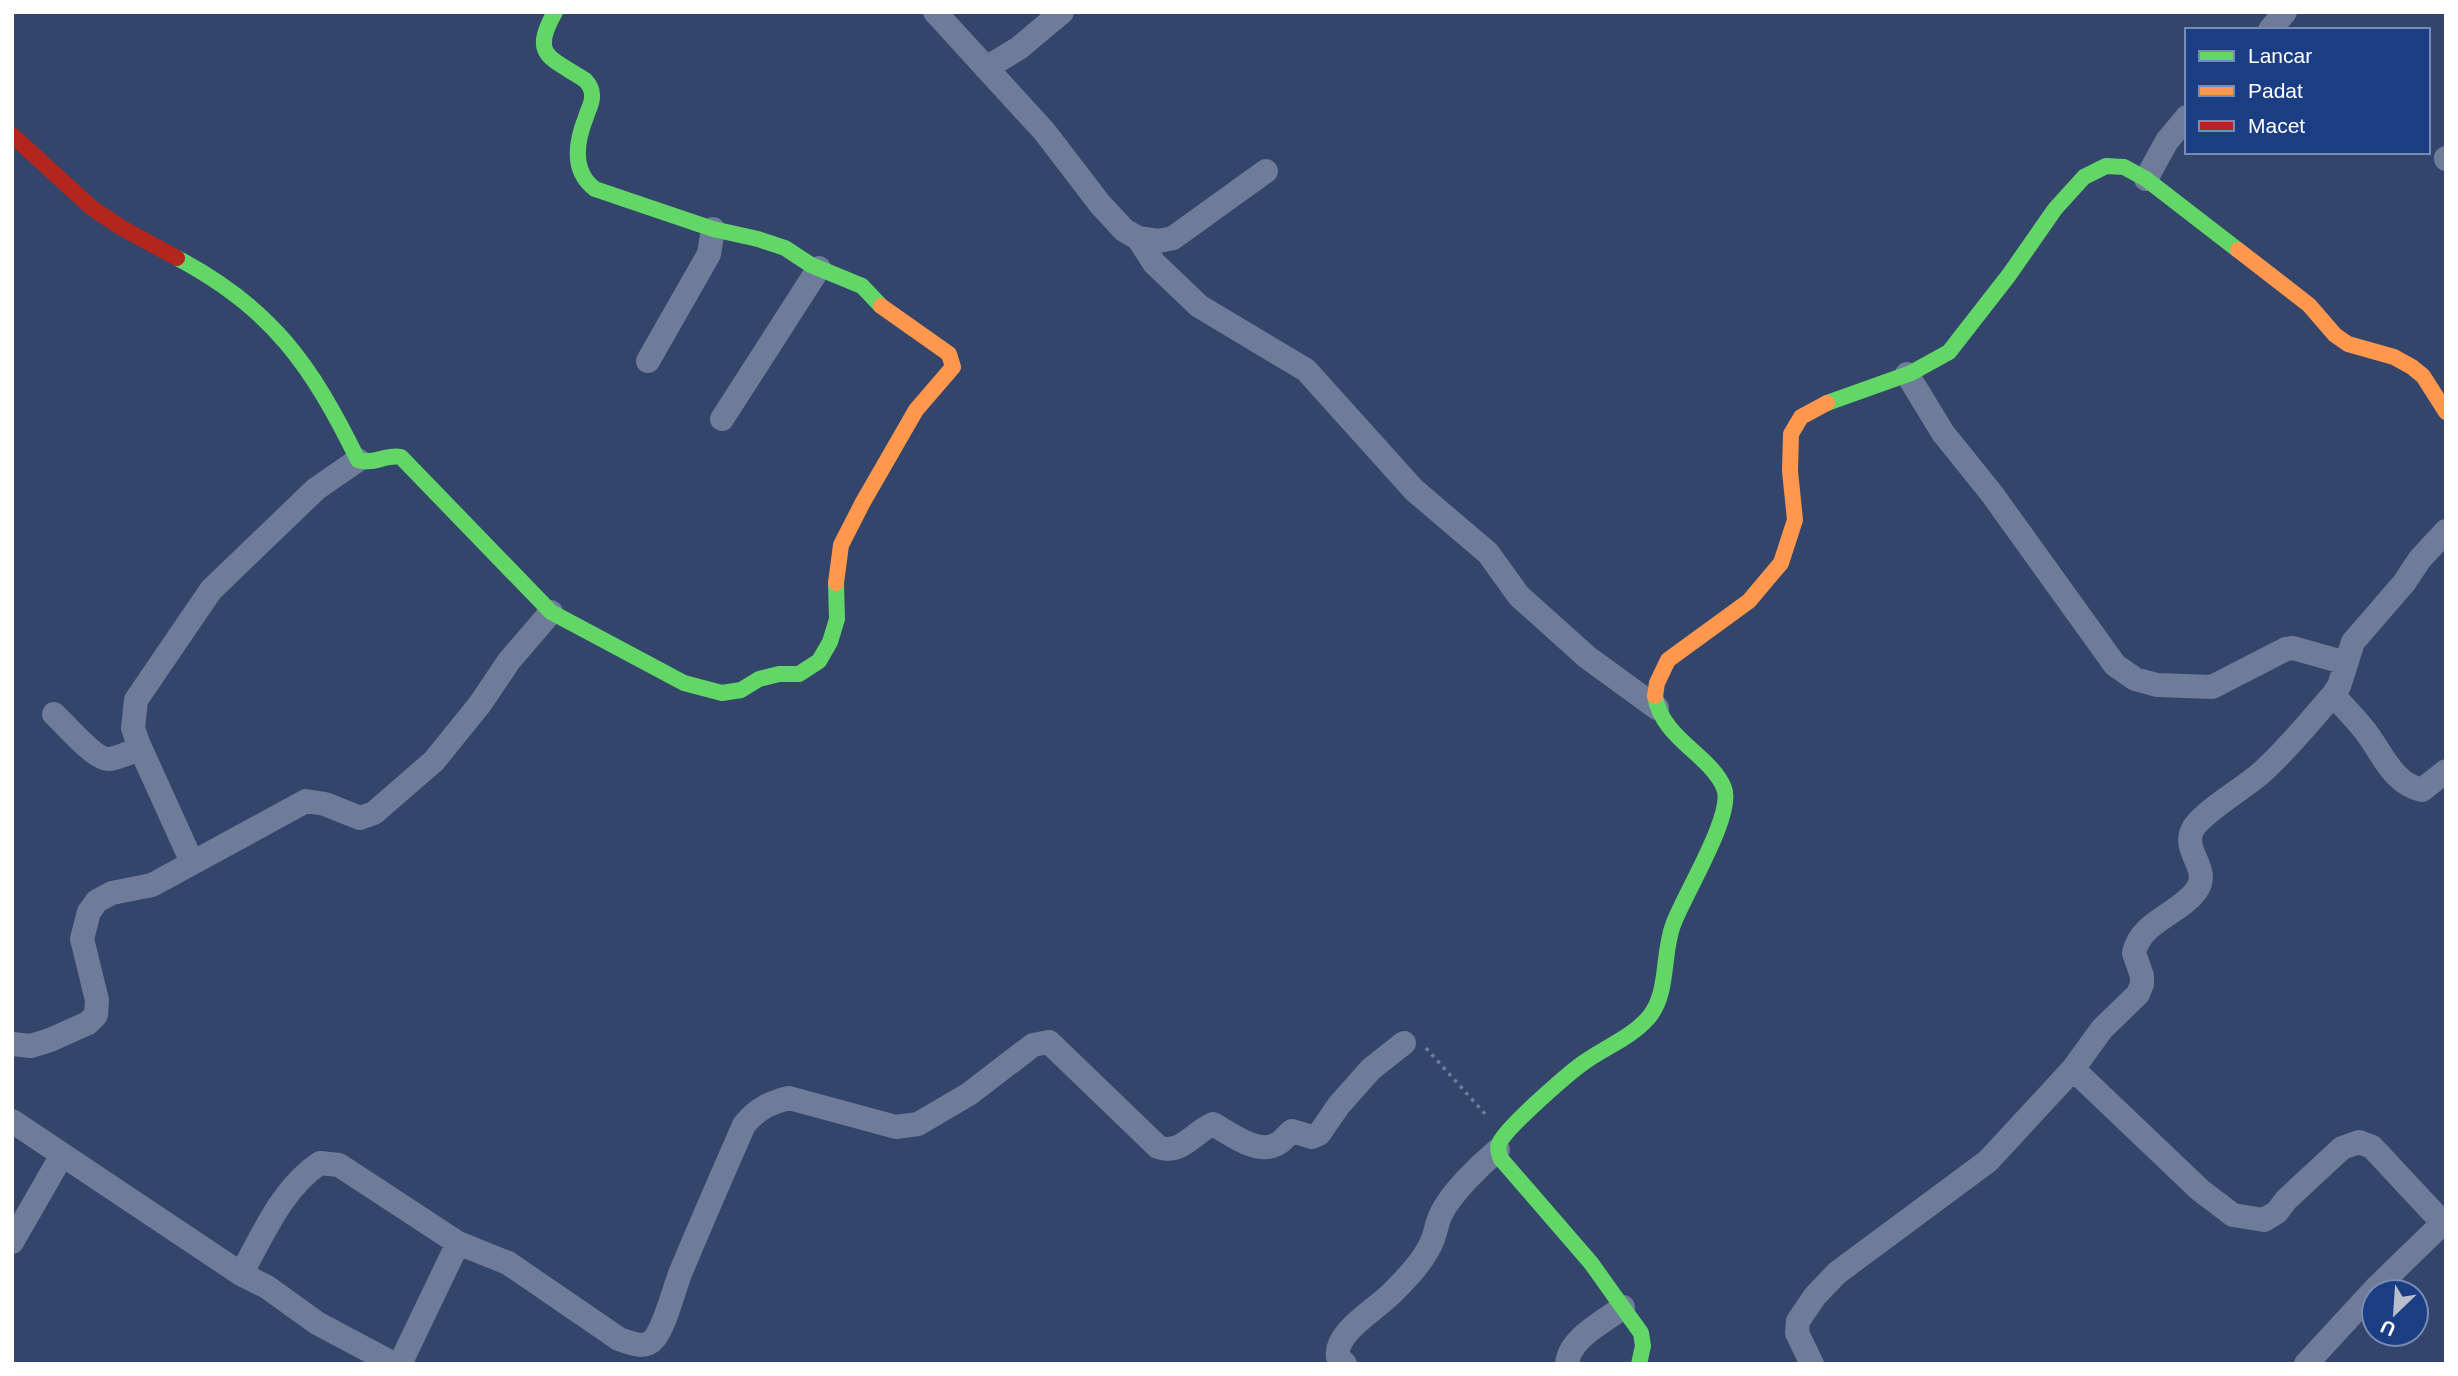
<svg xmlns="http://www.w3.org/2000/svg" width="2458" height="1376" font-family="Arial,sans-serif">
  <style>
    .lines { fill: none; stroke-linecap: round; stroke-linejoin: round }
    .path { stroke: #6e7c99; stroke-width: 3.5; stroke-dasharray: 3.5 5; stroke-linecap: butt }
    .street { stroke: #6e7c99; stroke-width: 24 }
    .fast { stroke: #63d668; stroke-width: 16 }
    .slow { stroke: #ff974d; stroke-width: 16 }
    .jam { stroke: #b3261e; stroke-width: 16 }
  </style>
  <rect width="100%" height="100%" fill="#33456b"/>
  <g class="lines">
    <path class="path" d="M 1426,1048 L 1486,1115"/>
    <path class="street" d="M 935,12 L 1044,131 L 1100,204 L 1124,230 L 1138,238 L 1159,241 L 1173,238 L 1266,171
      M 2270,30 L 2285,12
      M 986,68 L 1019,48 L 1062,12
      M 2446,159 L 2446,158
      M 2146,179 L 2167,141 L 2187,117
      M 1138,238 L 1154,263 L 1199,306 L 1306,370 L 1414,490 L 1488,553 L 1519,596 L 1587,657 L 1657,708
      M 648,361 L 709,254 L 713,229
      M 1907,374 L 1943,433 L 1992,494 L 2115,665 L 2135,679 L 2157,685 L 2212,687 L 2286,649 L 2293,648 L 2346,663
      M 722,419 L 819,268
      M 2333,695 C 2344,707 2356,719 2366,732 C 2382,753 2393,784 2422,790 L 2446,771
      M 54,714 C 66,725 95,760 109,759 C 119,758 130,751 141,750
      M 192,862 L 138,743 L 133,728 L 136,700 L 211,590 L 316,489 L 358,460
      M 12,1044 L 31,1046 L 50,1040 L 88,1023 L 96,1015 L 97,1000 L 82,939 L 89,912 L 97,901 L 112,893 L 152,885 L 306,801 L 325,804 L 360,818 L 374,813 L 434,761 L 480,704 L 509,661 L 551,612
      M 2073,1069 L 2200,1190 L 2233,1215 L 2264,1220 L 2277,1212 L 2286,1200 L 2342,1148 L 2359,1142 L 2372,1147 L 2443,1223
      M 12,1121 L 241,1274 C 263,1235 282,1188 320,1163 L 339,1165 L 458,1243 L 508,1263 L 619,1339 C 630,1343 645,1350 654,1339 C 666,1325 674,1287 682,1269 C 702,1221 723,1173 744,1125 C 757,1109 769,1103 789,1098 L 896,1127 L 918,1124 L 969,1094 L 1033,1045 L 1049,1042 L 1158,1147 C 1180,1156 1194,1132 1213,1124 C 1229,1133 1256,1154 1275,1145 C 1283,1142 1286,1135 1292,1131 L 1312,1137 L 1319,1134 L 1339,1105 L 1371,1069 L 1404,1043
      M 12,1242 L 62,1155
      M 241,1274 L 267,1287 L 317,1323 L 394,1364
      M 400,1364 L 458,1243
      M 1345,1364 L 1338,1357 C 1334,1333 1375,1310 1391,1294 C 1406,1279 1425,1260 1433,1239 C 1436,1231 1437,1222 1441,1214 C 1451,1193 1480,1165 1498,1150
      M 1567,1364 C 1569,1338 1604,1322 1623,1307
      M 1812,1364 L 1797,1333 L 1798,1321 L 1815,1296 L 1837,1273 L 1988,1161 L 2073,1069 L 2102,1029 L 2138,994 L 2142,984 L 2142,976 L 2134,953 C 2141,921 2178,915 2196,891 C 2213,868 2179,851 2194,827 C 2207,809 2243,789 2261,773 C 2287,750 2310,721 2333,695 L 2339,686 L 2353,642 L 2404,583 L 2420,559 L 2446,531
      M 2306,1364 L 2378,1286 L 2446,1220"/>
    <path class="fast" d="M 555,12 C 530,56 550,57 585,80 C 589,84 592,89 592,95 C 593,102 588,110 586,117 C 576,142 571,171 595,189 L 713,229 L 758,239 L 785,248 L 811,265 L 862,286 L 881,306
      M 177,258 C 272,308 312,366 358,460 C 374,465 385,454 401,457 L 551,612 L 684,683 L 722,693 L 741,690 L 759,679 L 779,674 L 799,674 L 819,661 L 830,642 L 837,619 L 836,583
      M 1827,403 L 1911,373 L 1949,352 L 2009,275 L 2055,209 L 2084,177 L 2106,166 L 2124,167 L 2146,179 L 2238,250
      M 1639,1364 L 1643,1346 L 1641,1333 L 1591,1263 L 1501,1159 C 1499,1154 1497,1149 1499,1144 C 1504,1129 1568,1074 1583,1063 C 1605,1047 1631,1038 1649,1017 C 1669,993 1662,954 1673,925 C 1683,896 1735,814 1724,788 C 1711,755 1662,739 1655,696"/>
    <path class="slow" d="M 2238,250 L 2309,305 L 2335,335 L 2348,344 L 2394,357 L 2412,367 L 2423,376 L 2446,412
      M 836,583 L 841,545 L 863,502 L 916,410 L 953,367 L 949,354 L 881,306
      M 1655,696 L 1657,683 L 1668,660 L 1749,601 L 1781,563 L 1795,520 L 1790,471 L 1791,434 L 1801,417 L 1827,403"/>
    <path class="jam" d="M 12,135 L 92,208 L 122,228 L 177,258"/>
  </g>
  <rect width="2458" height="1376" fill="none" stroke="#ffffff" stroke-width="28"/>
  <rect x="2185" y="28" width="245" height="126" fill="#1b3d83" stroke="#768bb5" stroke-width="2"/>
  <rect x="2199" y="51" width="35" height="10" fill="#63d668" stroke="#768bb5" stroke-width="2"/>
  <text x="2248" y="63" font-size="21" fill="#ffffff">Lancar</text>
  <rect x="2199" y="86" width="35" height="10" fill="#ff974d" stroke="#768bb5" stroke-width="2"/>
  <text x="2248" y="98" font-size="21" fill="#ffffff">Padat</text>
  <rect x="2199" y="121" width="35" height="10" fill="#b3261e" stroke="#768bb5" stroke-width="2"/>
  <text x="2248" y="133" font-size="21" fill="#ffffff">Macet</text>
  <g transform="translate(2395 1313) rotate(205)"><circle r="33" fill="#1b3d83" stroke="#768bb5" stroke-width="2"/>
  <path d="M0-5L12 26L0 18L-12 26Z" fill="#b8becb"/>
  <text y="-10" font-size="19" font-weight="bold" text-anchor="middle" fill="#ffffff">U</text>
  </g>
</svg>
